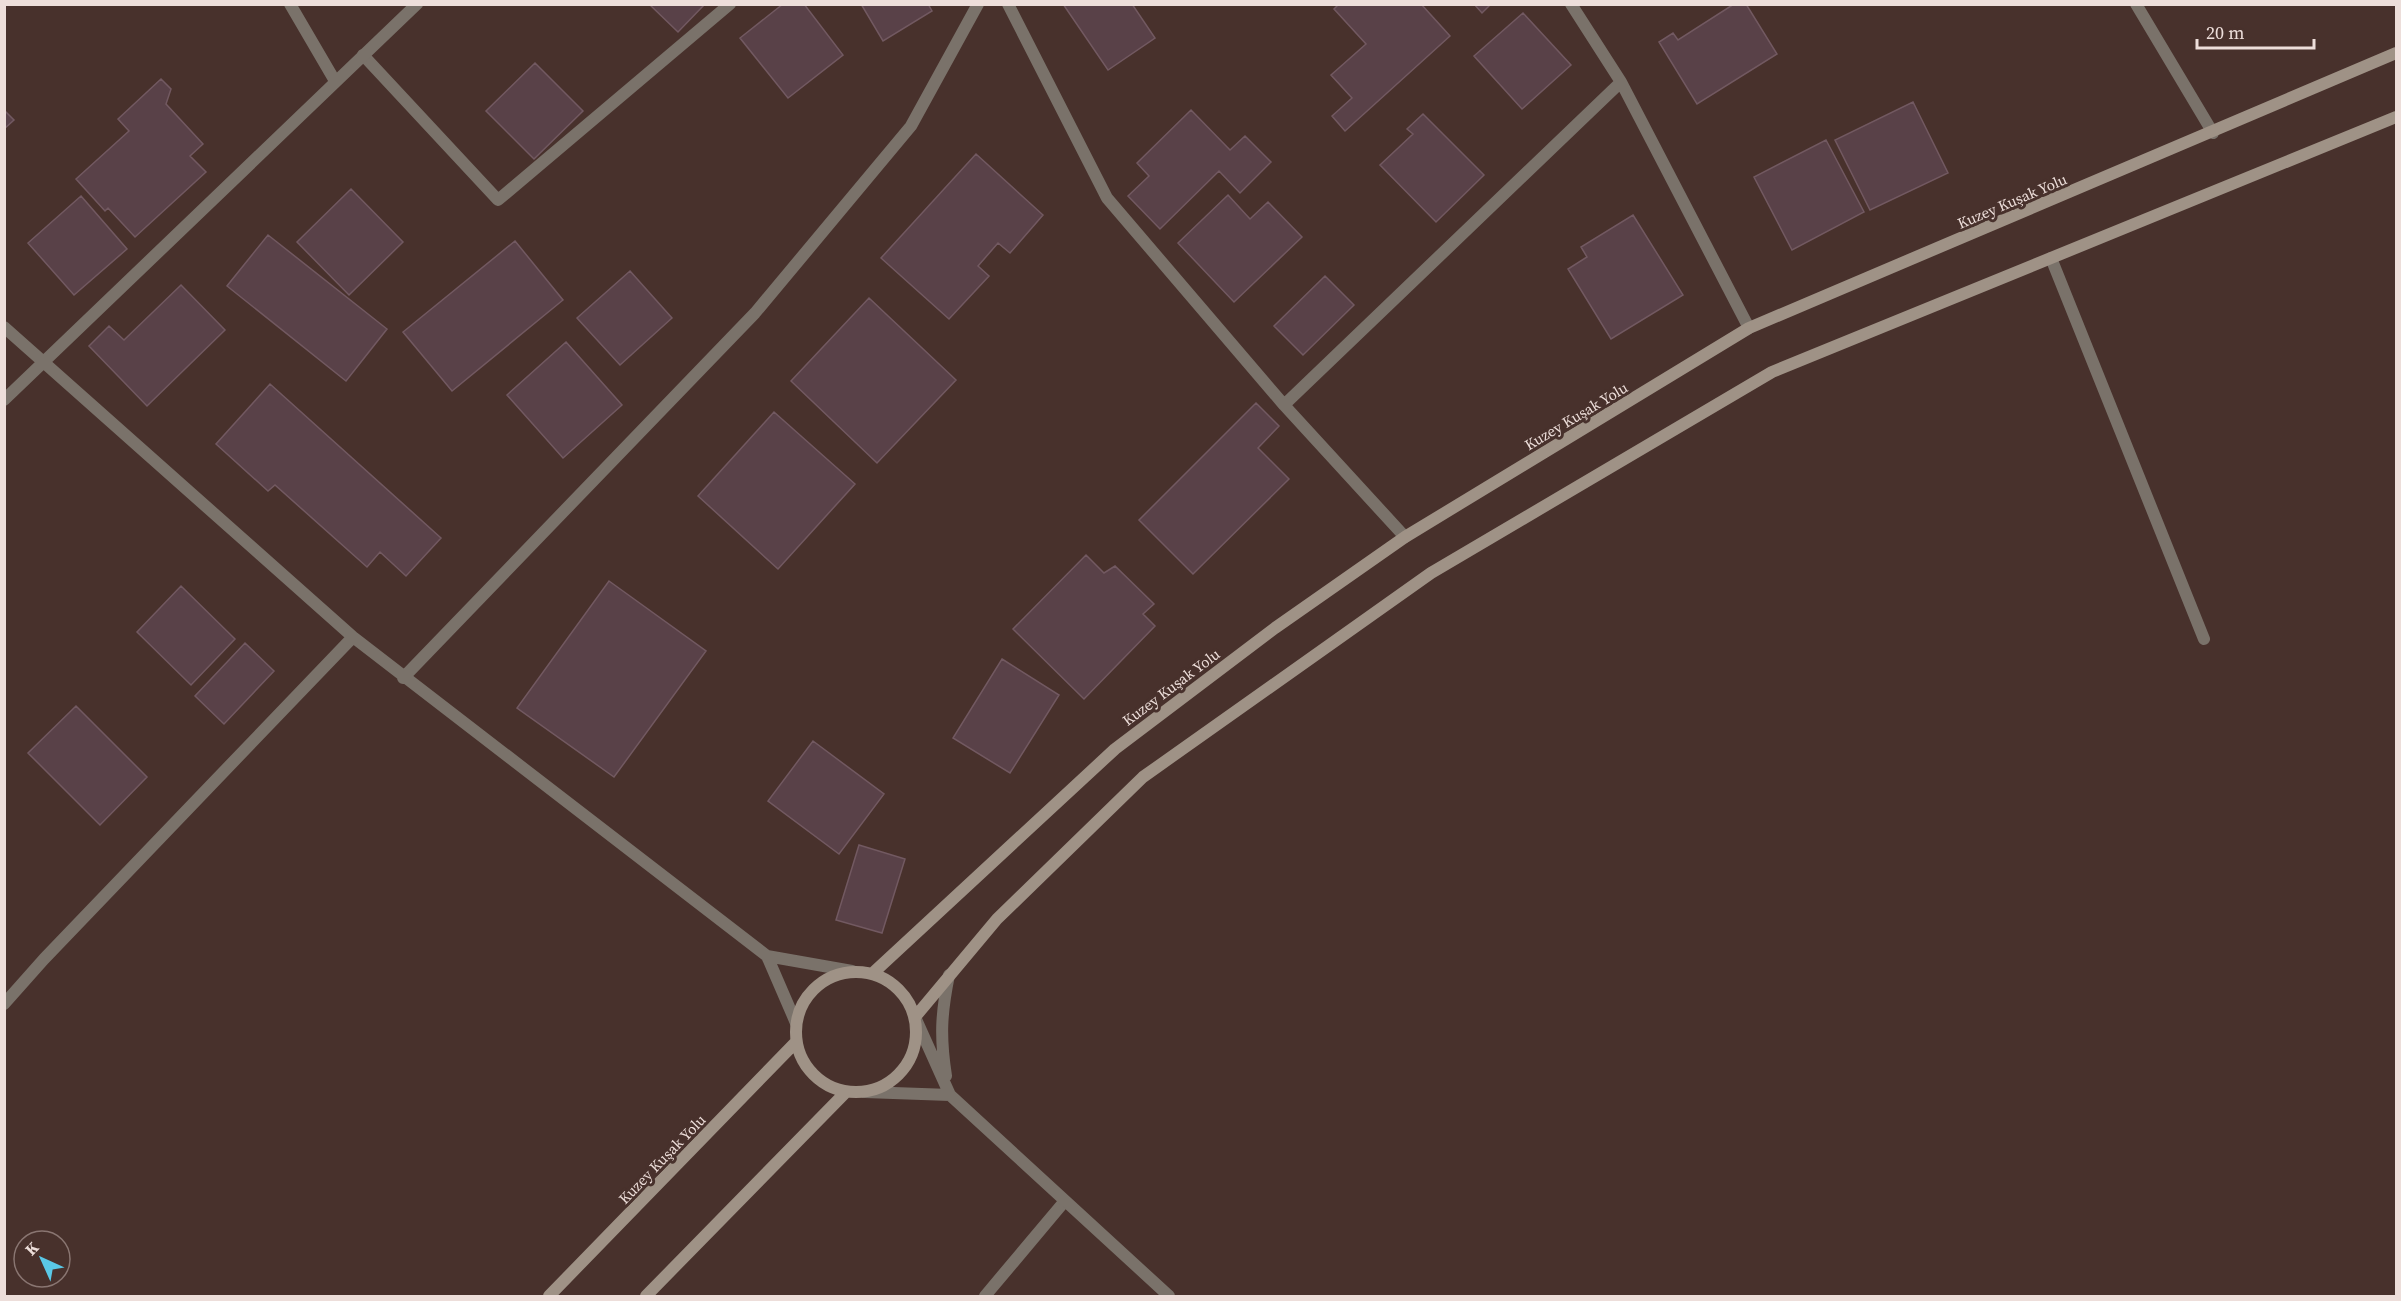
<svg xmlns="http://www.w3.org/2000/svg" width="2401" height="1301" font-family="'Source Serif 4',serif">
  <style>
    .building { fill: #594148; stroke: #725961; stroke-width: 1.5 }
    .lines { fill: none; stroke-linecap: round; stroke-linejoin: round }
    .lane { stroke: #7a726a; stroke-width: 12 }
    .street { stroke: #7a726a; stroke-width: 12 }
    .secondary { stroke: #9f9286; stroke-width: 12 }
    .labels { text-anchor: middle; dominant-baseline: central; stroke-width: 6; stroke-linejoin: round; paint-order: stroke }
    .street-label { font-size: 15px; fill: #eddeda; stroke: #48312c }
  </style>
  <rect width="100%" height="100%" fill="#48312c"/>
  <path class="building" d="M 649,4 L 705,4 L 678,32 Z
    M 783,4 L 804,4 L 843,55 L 788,98 L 740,38 Z
    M 861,4 L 928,4 L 932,11 L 883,41 Z
    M 1063,4 L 1132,4 L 1155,38 L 1108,70 Z
    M 1339,4 L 1421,4 L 1450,36 L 1345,131 L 1332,116 L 1352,98 L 1331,75 L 1366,44 L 1334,9 Z
    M 1474,4 L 1491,4 L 1482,13 Z
    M 1734,4 L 1746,4 L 1777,54 L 1697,104 L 1659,42 L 1673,33 L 1678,40 Z
    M 1523,13 L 1571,65 L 1522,109 L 1474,56 Z
    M 535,63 L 583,111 L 534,159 L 486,111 Z
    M 161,79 L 171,89 L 166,104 L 203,144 L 190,156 L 206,172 L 135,237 L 108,208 L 105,211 L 76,179 L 129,131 L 118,119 Z
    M 1913,102 L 1948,173 L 1870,210 L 1835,140 Z
    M 4,110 L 14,120 L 4,129 Z
    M 1191,110 L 1230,150 L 1245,136 L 1271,162 L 1240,193 L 1219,171 L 1160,229 L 1128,196 L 1149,176 L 1137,163 Z
    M 1423,114 L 1484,175 L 1436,222 L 1380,165 L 1413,134 L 1407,129 Z
    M 1826,140 L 1864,212 L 1792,250 L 1754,177 Z
    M 976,154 L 1043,215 L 1010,253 L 998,243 L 978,266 L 989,276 L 949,319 L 881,258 Z
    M 351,189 L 403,242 L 349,295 L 297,242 Z
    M 1228,195 L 1250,219 L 1268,202 L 1302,237 L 1234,302 L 1178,243 Z
    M 81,196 L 127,249 L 74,295 L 28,243 Z
    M 1633,215 L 1683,295 L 1611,339 L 1568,269 L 1587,257 L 1581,247 Z
    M 268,235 L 387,329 L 346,381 L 227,286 Z
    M 515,241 L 563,300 L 452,391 L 403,332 Z
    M 630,271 L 672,318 L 620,365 L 577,318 Z
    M 1325,276 L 1354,305 L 1303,355 L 1274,326 Z
    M 181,285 L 225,330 L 147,406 L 89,346 L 109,326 L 124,340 Z
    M 869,298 L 956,380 L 877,463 L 791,381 Z
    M 566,342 L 622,405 L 563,458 L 507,395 Z
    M 270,384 L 441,538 L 406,576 L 380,552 L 367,567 L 275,485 L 268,491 L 216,444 Z
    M 1256,403 L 1279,426 L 1258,448 L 1289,479 L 1193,574 L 1139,520 Z
    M 774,412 L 855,484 L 778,569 L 698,496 Z
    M 1086,555 L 1104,573 L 1115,566 L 1154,604 L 1143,614 L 1155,626 L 1084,699 L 1013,629 Z
    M 609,581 L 706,651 L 614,777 L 517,708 Z
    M 181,586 L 235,639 L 191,685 L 137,632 Z
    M 245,643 L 274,671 L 224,724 L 195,696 Z
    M 1002,659 L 1059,695 L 1010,773 L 953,738 Z
    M 76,706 L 147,777 L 100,825 L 28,753 Z
    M 813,741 L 884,794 L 839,854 L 768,801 Z
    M 859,845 L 905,859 L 882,933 L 836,920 Z"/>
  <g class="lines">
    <path class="lane" d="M 363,55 L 498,200 L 730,4
      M 2051,258 L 2204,639
      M 985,1296 L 1064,1202"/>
    <path class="street" d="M 290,4 L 335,81
      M 1008,4 L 1107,198 L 1284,405 L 1405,537
      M 1571,4 L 1621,82 L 1749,328
      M 2136,4 L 2213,133
      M 4,327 L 353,637 L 767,956 L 852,971
      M 4,400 L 417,4
      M 1284,405 L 1621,82
      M 403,678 L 755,313 L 911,126 L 978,4
      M 767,956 L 796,1023
      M 4,1004 L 44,959 L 353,637
      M 915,1017 L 950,1095 L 1169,1296
      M 946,1076 C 940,1037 941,1014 949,975
      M 865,1092 L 950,1095"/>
    <path class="secondary" d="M796 1032a60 60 0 1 1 120 0a60 60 0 1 1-120 0Z
      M 873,973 L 1115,749 L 1275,628 L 1405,537 L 1749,328 L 2396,53
      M 915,1017 L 997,919 L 1143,777 L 1431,573 L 1772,372 L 2396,117
      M 549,1296 L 796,1042
      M 646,1296 L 846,1092"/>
  </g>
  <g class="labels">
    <g class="street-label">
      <text transform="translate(2012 201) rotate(-23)">Kuzey Kuşak Yolu</text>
      <text transform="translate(1576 416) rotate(-31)">Kuzey Kuşak Yolu</text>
      <text transform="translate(1171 687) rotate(-37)">Kuzey Kuşak Yolu</text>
      <text transform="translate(662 1159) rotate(-46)">Kuzey Kuşak Yolu</text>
    </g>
  </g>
  <rect width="2401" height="1301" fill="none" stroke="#eddeda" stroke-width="12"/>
  <g transform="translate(42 1259) rotate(315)"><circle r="28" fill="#48312c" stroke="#8a7672" stroke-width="1.5"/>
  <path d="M0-4.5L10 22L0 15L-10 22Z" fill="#5ac8e6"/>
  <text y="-9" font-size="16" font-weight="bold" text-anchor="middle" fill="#eddeda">K</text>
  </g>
  <path d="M2197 39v9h117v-9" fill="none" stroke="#eddeda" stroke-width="3"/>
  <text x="2206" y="39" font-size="18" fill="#eddeda" stroke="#48312c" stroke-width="4.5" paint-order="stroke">20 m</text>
</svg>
